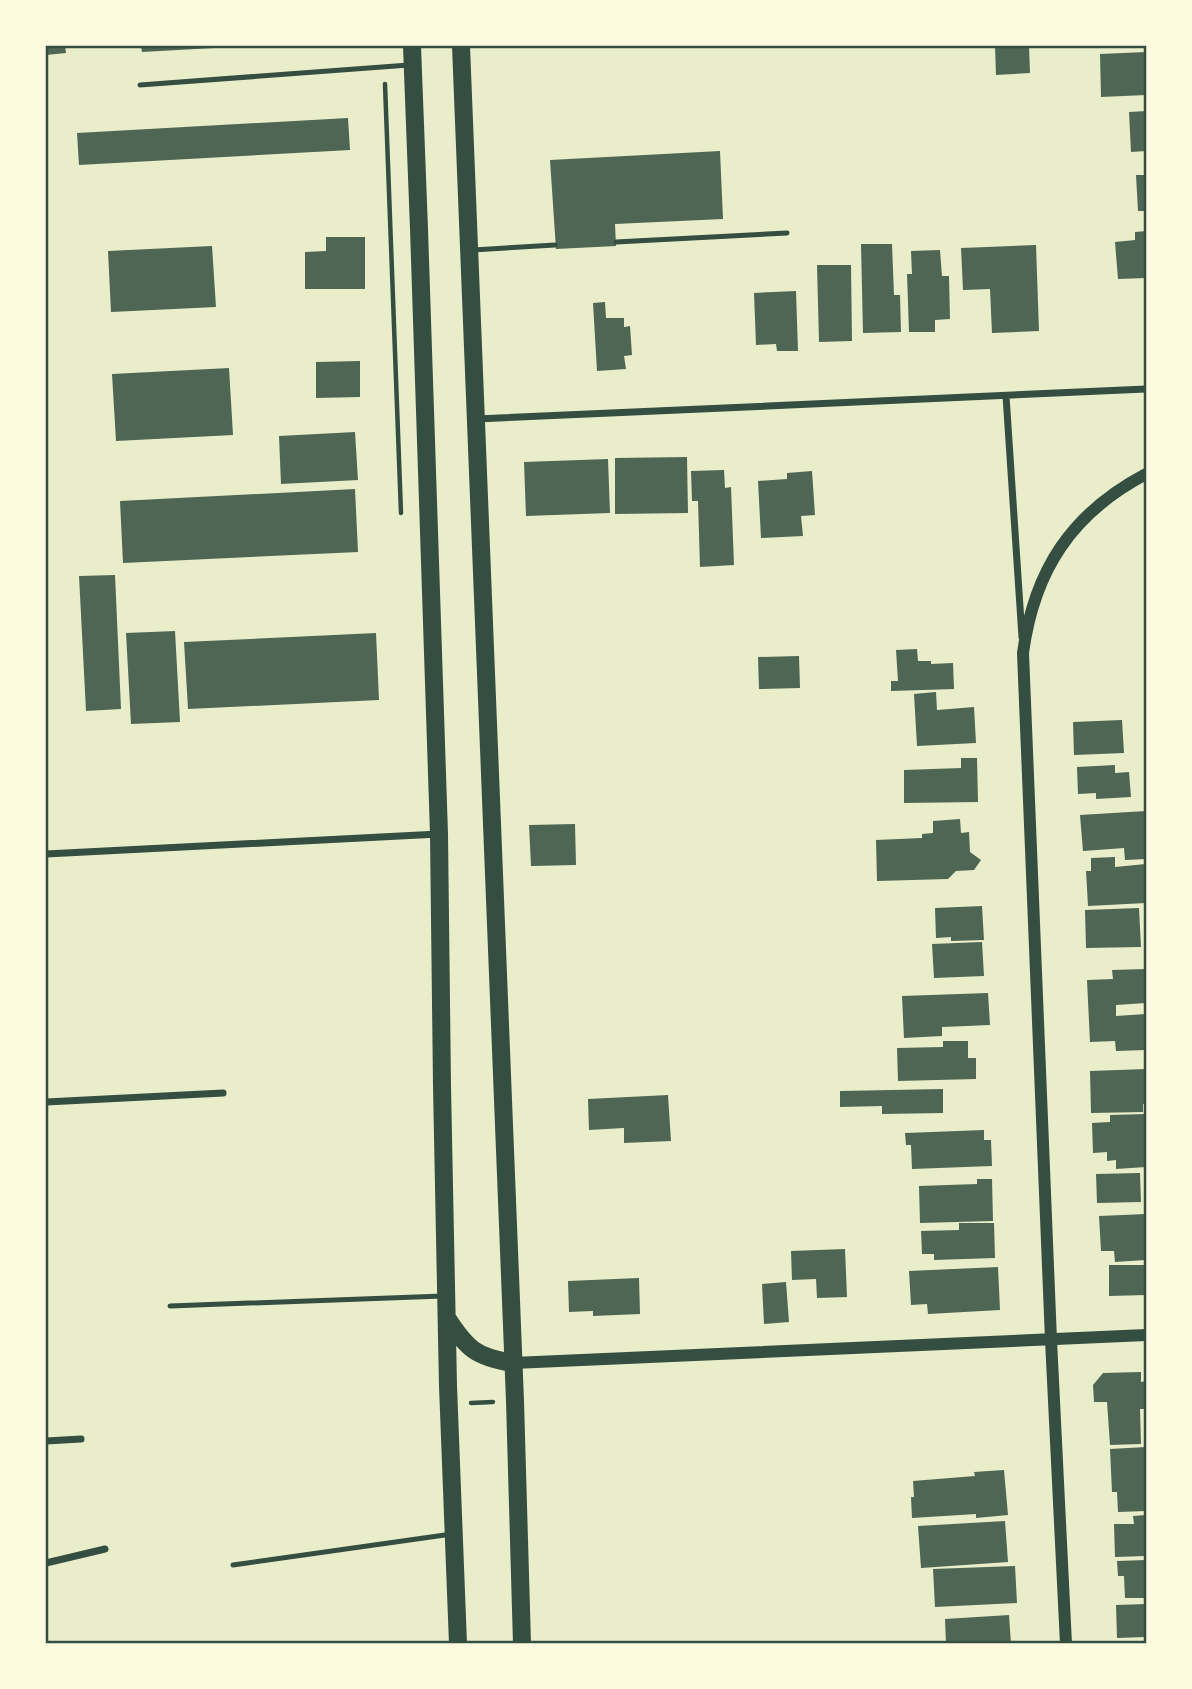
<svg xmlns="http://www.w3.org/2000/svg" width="1192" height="1689" font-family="Manrope,sans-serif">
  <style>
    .building { fill: #4f6655 }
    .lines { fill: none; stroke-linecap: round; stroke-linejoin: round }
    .path { stroke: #344e41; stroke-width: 4.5 }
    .service { stroke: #344e41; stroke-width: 5 }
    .minor { stroke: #344e41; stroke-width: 7 }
    .tertiary { stroke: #344e41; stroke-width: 12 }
    .primary { stroke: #344e41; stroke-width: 18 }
    .neatline { fill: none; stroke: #344e41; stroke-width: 2.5 }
  </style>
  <rect width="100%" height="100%" fill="#e9edc9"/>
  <path class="building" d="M 46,46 L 65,46 L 66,53 L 46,55 Z
    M 141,46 L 214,46 L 214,48 L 142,52 Z
    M 995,46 L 1029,46 L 1030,73 L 996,75 Z
    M 1146,52 L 1146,95 L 1101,97 L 1100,54 Z
    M 1146,111 L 1146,151 L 1131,152 L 1129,112 Z
    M 348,118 L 350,150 L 79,165 L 77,133 Z
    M 720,151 L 723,219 L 615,224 L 616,246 L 556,249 L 550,160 Z
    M 1136,175 L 1146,175 L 1146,211 L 1138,211 Z
    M 1146,231 L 1146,278 L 1118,279 L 1115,242 L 1135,240 L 1135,232 Z
    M 326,237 L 365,237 L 365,289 L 305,289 L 305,252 L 326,251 Z
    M 861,244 L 892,244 L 894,295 L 900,295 L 901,332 L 863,333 Z
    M 1036,245 L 1039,331 L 992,333 L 990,289 L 963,290 L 961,248 Z
    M 212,246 L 216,307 L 111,312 L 108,251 Z
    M 940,250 L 942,276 L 949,276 L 950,319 L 935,320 L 935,332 L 909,332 L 907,274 L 912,274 L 911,251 Z
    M 817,265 L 851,265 L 852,341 L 819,342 Z
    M 796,291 L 798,351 L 777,351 L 776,344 L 756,345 L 754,293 Z
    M 605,302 L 606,318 L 624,318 L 624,327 L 630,326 L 632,355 L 624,356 L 626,369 L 597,371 L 593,303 Z
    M 360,361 L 360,397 L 316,398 L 316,362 Z
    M 229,368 L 233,435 L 116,441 L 112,374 Z
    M 355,432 L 358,480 L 281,484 L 279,436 Z
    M 687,457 L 688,513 L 615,514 L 615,458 Z
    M 608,459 L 610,513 L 526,516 L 524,462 Z
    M 724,470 L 725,488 L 731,487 L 734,565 L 700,567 L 698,501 L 692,501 L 691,471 Z
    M 812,471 L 815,515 L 801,516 L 803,536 L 761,538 L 758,481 L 787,479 L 787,473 Z
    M 355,489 L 358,552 L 123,563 L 120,501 Z
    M 115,575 L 121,709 L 86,711 L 79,576 Z
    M 175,631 L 180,722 L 131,724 L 126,633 Z
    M 376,633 L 379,700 L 188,709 L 184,642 Z
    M 917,649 L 918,661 L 931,661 L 931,664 L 953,663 L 954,689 L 891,691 L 891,681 L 898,681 L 896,650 Z
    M 799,656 L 800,688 L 759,689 L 758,657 Z
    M 936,692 L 937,710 L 974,707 L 976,743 L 917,746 L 914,694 Z
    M 1122,720 L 1124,753 L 1074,755 L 1073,722 Z
    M 961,758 L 977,758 L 978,802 L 904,803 L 904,770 L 961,768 Z
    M 1115,765 L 1115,773 L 1129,772 L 1131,797 L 1096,799 L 1096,793 L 1078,794 L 1077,767 Z
    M 1146,811 L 1146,859 L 1125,860 L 1124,848 L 1083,851 L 1080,815 Z
    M 960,819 L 961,833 L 969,832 L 970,852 L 981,860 L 974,870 L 956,871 L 948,879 L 877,881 L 876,840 L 922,838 L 922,834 L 933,833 L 933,821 Z
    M 575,824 L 576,865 L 531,866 L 529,825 Z
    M 1115,857 L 1115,867 L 1146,864 L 1146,903 L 1088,906 L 1086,871 L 1091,871 L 1091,858 Z
    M 982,906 L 984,940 L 951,941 L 951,937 L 936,938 L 935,908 Z
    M 1139,908 L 1141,947 L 1086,948 L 1085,910 Z
    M 982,942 L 984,976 L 934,978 L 932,944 Z
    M 1146,969 L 1146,1003 L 1116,1005 L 1116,1016 L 1146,1014 L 1146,1050 L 1116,1051 L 1115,1041 L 1090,1042 L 1087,980 L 1113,979 L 1112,970 Z
    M 988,993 L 990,1025 L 942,1027 L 942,1036 L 904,1038 L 902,996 Z
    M 943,1041 L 968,1041 L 968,1058 L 976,1058 L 976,1079 L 898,1081 L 897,1048 L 943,1047 Z
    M 1146,1069 L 1146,1104 L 1143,1104 L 1143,1112 L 1091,1113 L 1090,1071 Z
    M 943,1089 L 943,1113 L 882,1114 L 882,1106 L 840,1107 L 840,1091 Z
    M 668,1095 L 671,1141 L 624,1143 L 624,1128 L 589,1130 L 588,1099 Z
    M 1146,1114 L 1146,1167 L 1116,1169 L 1116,1160 L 1107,1161 L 1107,1152 L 1093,1153 L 1092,1123 L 1110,1122 L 1110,1115 Z
    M 984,1130 L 984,1140 L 991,1140 L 992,1166 L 912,1169 L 911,1145 L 906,1145 L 905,1133 Z
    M 1140,1173 L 1141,1202 L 1097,1203 L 1096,1174 Z
    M 977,1179 L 992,1179 L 993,1221 L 920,1223 L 919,1186 L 977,1184 Z
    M 1146,1214 L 1146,1260 L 1115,1262 L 1114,1251 L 1101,1251 L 1099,1216 Z
    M 959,1223 L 994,1223 L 995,1258 L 934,1260 L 934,1254 L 922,1254 L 921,1231 L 959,1230 Z
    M 845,1249 L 847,1297 L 817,1298 L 816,1279 L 792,1280 L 791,1251 Z
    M 1109,1265 L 1146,1265 L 1146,1295 L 1109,1296 Z
    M 998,1267 L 1000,1310 L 928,1314 L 927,1304 L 911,1305 L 909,1271 Z
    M 639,1278 L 640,1314 L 593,1316 L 593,1311 L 569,1312 L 568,1281 Z
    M 786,1282 L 789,1322 L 764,1324 L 762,1284 Z
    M 1141,1372 L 1141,1382 L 1146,1381 L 1146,1409 L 1140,1409 L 1141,1444 L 1110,1445 L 1107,1402 L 1094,1402 L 1093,1385 L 1103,1373 Z
    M 1146,1447 L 1146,1511 L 1118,1512 L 1117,1492 L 1112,1492 L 1110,1449 Z
    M 1004,1470 L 1008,1515 L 976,1518 L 976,1514 L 912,1518 L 911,1497 L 914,1497 L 913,1481 L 975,1476 L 974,1472 Z
    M 1146,1515 L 1146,1556 L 1115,1557 L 1114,1524 L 1134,1524 L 1133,1516 Z
    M 1005,1521 L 1008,1562 L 921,1568 L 918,1526 Z
    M 1146,1560 L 1146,1598 L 1125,1598 L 1124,1576 L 1118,1576 L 1117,1561 Z
    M 1015,1566 L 1017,1603 L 935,1607 L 933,1569 Z
    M 1146,1604 L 1146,1637 L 1117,1638 L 1116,1605 Z
    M 1009,1615 L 1011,1644 L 946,1644 L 945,1619 Z"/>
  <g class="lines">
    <path class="path" d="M 385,84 L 401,513
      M 471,1403 L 493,1402"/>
    <path class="service" d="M 140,85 L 409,65
      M 616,242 L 787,233
      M 473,250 L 555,245
      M 170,1306 L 443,1296
      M 233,1565 L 452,1534"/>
    <path class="minor" d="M 1006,396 L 1022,637
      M 477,419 L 1146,389
      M 46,854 L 439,834
      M 46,1102 L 223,1093
      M 46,1441 L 81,1439
      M 46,1563 L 105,1549"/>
    <path class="tertiary" d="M 513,1363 L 1146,1335
      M 1066,1644 L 1051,1340 L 1023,653 C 1034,570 1072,513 1146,474"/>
    <path class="primary" d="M 412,46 L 419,229 L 439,834 L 442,1086 L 448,1386 L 458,1644
      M 461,46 L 515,1401 L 522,1644
      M 447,1318 C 467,1349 476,1357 513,1363"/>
  </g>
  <rect width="1192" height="1689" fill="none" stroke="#fefae0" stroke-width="94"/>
  <rect x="47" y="47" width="1098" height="1595" class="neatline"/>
</svg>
